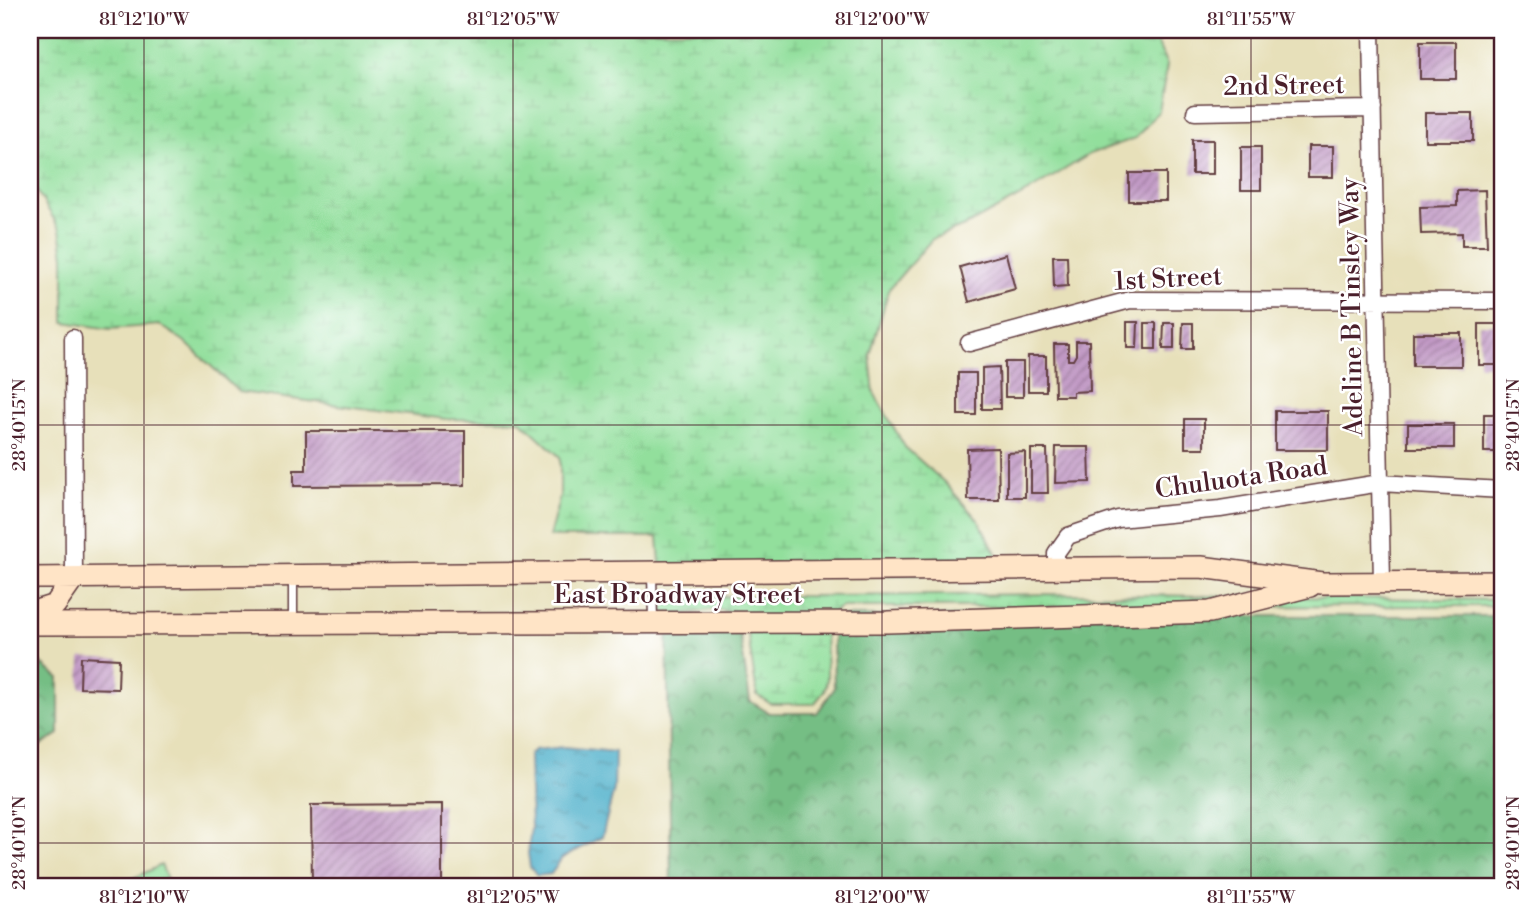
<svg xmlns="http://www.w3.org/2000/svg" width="1532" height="916" font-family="'Libre Bodoni',serif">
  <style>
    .forest { fill: url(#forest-crowns); stroke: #606e58; stroke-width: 2 }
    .wetland { fill: url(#wetland-marsh); stroke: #6e7f64; stroke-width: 2 }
    .water { fill: url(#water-ripples); stroke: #4a667a; stroke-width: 2 }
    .building { fill: url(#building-hatch) }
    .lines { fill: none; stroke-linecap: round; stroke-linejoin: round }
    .service-casing { stroke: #623c40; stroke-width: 11 }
    .minor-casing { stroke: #623c40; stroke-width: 19 }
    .secondary-casing { stroke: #623c40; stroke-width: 24 }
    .service { stroke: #fff; stroke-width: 8 }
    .minor { stroke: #fff; stroke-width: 16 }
    .secondary { stroke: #ffe4c6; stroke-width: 21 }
    .ticks { fill: none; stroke: #4a1f2b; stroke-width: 2; stroke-opacity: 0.45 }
    .labels { text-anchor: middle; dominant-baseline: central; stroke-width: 5; stroke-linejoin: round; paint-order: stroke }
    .street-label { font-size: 26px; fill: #4a1f2b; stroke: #fff }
    .neatline { fill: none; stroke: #4a1f2b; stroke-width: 2.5 }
    .ticks-label { font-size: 18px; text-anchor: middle; fill: #4a1f2b }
  </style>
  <defs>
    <pattern id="forest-crowns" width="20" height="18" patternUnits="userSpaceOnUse" patternTransform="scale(1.75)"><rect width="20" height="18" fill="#75be84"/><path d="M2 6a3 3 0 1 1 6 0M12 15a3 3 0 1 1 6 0" fill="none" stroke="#629a6c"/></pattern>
    <pattern id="wetland-marsh" width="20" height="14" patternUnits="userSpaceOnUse" patternTransform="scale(1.75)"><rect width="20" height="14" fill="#92df9c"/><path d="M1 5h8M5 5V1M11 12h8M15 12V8" fill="none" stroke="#7fbf87"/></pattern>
    <pattern id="water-ripples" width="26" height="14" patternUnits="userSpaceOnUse" patternTransform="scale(1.75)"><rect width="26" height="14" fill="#49aec9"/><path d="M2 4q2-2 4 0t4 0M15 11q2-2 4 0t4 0" fill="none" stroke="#3f8da3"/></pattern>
    <pattern id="building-hatch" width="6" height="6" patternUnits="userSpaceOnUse" patternTransform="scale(1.75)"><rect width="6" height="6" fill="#c199c5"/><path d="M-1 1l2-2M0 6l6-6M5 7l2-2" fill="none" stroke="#9f7ca0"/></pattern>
  </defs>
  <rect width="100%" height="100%" fill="#fff"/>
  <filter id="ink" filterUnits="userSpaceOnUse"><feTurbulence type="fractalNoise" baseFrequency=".0143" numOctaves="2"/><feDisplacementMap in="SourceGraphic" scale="14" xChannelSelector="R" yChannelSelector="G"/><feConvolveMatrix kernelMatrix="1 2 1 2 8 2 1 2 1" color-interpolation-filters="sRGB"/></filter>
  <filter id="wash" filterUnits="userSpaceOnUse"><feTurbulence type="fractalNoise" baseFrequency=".00686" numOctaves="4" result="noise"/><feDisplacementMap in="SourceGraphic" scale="28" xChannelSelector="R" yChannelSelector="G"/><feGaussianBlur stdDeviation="1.57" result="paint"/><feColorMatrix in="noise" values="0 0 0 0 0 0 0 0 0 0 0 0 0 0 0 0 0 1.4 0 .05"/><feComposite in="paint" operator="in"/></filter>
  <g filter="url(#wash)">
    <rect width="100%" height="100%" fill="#e7e0ba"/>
    <path class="forest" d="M 841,616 L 1502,616 L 1502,886 L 671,886 L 667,625 L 738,623 L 750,701 L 769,713 L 817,713 L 834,689 L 833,634 Z
      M 32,656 L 59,678 L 59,734 L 33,750 L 30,803 Z"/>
    <path class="wetland" d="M 30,30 L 1152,30 L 1167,65 L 1159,111 L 1136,138 L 1090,154 L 1028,192 L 971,223 L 932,239 L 889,289 L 870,355 L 874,393 L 905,447 L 944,482 L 979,521 L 1007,574 L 661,576 L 658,537 L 549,537 L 560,496 L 560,457 L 520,420 L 446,419 L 239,392 L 184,341 L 160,325 L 110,329 L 64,322 L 64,256 L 60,229 L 30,180 Z
      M 1065,594 L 1502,600 L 1502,606 L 841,607 C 813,621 832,663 826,686 C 825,692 818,699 814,704 L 771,704 L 757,695 L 746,622 L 742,615 L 717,609 L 664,617 L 662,597 Z
      M 161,865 L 170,886 L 117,886 Z"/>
    <path class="water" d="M 565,747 L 615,752 L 614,789 L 602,837 L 562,858 L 551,874 L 537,876 L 530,867 L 528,853 L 531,827 L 529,755 L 534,750 Z"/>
    <g id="blocks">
      <path class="building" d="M 1420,42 L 1456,42 L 1456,79 L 1420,79 Z
        M 1425,113 L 1473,113 L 1473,141 L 1425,141 Z
        M 1192,140 L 1213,140 L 1213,174 L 1192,174 Z
        M 1308,146 L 1333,146 L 1333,177 L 1308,177 Z
        M 1241,147 L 1261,147 L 1261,190 L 1241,190 Z
        M 1129,173 L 1166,173 L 1166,201 L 1129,201 Z
        M 1485,190 L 1487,246 L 1462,246 L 1462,233 L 1421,234 L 1420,207 L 1457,206 L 1457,191 Z
        M 1006,254 L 1015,289 L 969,302 L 960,267 Z
        M 1053,256 L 1067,256 L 1068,286 L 1054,287 Z
        M 1127,322 L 1138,322 L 1137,348 L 1127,348 Z
        M 1145,323 L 1156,323 L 1156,349 L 1145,349 Z
        M 1164,323 L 1174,323 L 1174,349 L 1163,349 Z
        M 1183,323 L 1193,323 L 1193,349 L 1182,349 Z
        M 1479,324 L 1501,324 L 1501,365 L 1479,365 Z
        M 1413,333 L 1461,333 L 1461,366 L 1413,366 Z
        M 1076,341 L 1089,341 L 1090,391 L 1073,392 L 1073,396 L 1055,396 L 1054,344 L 1068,344 L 1068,360 L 1073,360 L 1076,355 Z
        M 1028,356 L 1046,356 L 1046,391 L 1028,391 Z
        M 1005,362 L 1023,362 L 1023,397 L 1005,397 Z
        M 999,367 L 1000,409 L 982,409 L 982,368 Z
        M 958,373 L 976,373 L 976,415 L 958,415 Z
        M 1275,411 L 1328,411 L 1328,450 L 1275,450 Z
        M 1484,414 L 1502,414 L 1502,452 L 1484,452 Z
        M 1185,419 L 1204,419 L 1204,448 L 1185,448 Z
        M 1408,424 L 1454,424 L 1454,448 L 1408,448 Z
        M 306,431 L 465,431 L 465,485 L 294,486 L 294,470 L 306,470 Z
        M 1056,447 L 1089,447 L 1090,482 L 1055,483 Z
        M 998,448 L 999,500 L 968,500 L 967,449 Z
        M 1031,449 L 1047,449 L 1048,493 L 1031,493 Z
        M 1025,452 L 1025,497 L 1007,497 L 1007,453 Z
        M 81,657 L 119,659 L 118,689 L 80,688 Z
        M 442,804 L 442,886 L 312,886 L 311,805 Z"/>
    </g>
  </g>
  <g filter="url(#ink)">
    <use href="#blocks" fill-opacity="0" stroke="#623c40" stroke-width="2"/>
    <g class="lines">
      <defs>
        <path id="service" d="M 652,574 L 653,621
          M 293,578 L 293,621"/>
        <path id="minor" d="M 1371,30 L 1382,582
          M 1195,112 L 1373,109
          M 73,338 L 74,578
          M 969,343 L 1130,300 L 1502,301
          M 1056,568 L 1056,553 L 1068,536 L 1118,519 L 1220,509 L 1380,483 L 1502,490"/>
        <path id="secondary" d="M 30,578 L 1201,567 L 1322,583 L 1502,582
          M 30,613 L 55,605 L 74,578
          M 30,624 L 887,622 L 1210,612 L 1310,586"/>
      </defs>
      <use href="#service" class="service-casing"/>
      <use href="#minor" class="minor-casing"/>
      <use href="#secondary" class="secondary-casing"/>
      <use href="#service" class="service"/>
      <use href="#minor" class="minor"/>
      <use href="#secondary" class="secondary"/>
    </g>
  </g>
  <path class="ticks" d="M 144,30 L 144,886M 513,30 L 513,886M 882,30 L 882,886M 1251,30 L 1251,886M 30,425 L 1502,425M 30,843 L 1502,843"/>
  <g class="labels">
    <g class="street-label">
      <text transform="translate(1284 86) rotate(-1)">2nd Street</text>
      <text transform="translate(1168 279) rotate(-3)">1st Street</text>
      <text transform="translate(1352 307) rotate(-91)">Adeline B Tinsley Way</text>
      <text transform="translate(1241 478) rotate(-8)">Chuluota Road</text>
      <text x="678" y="595">East Broadway Street</text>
    </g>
  </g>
  <rect width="1532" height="916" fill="none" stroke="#fff" stroke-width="77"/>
  <rect x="38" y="38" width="1456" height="840" class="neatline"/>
  <g class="ticks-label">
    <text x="144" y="25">81°12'10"W</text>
    <text x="513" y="25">81°12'05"W</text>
    <text x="882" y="25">81°12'00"W</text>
    <text x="1251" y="25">81°11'55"W</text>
    <text transform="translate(19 425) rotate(-90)" y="6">28°40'15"N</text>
    <text transform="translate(1513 425) rotate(-90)" y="6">28°40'15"N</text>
    <text transform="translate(19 843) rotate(-90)" y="6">28°40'10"N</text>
    <text transform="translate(1513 843) rotate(-90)" y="6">28°40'10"N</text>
    <text x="144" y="903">81°12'10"W</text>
    <text x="513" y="903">81°12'05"W</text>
    <text x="882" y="903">81°12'00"W</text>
    <text x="1251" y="903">81°11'55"W</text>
  </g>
</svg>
